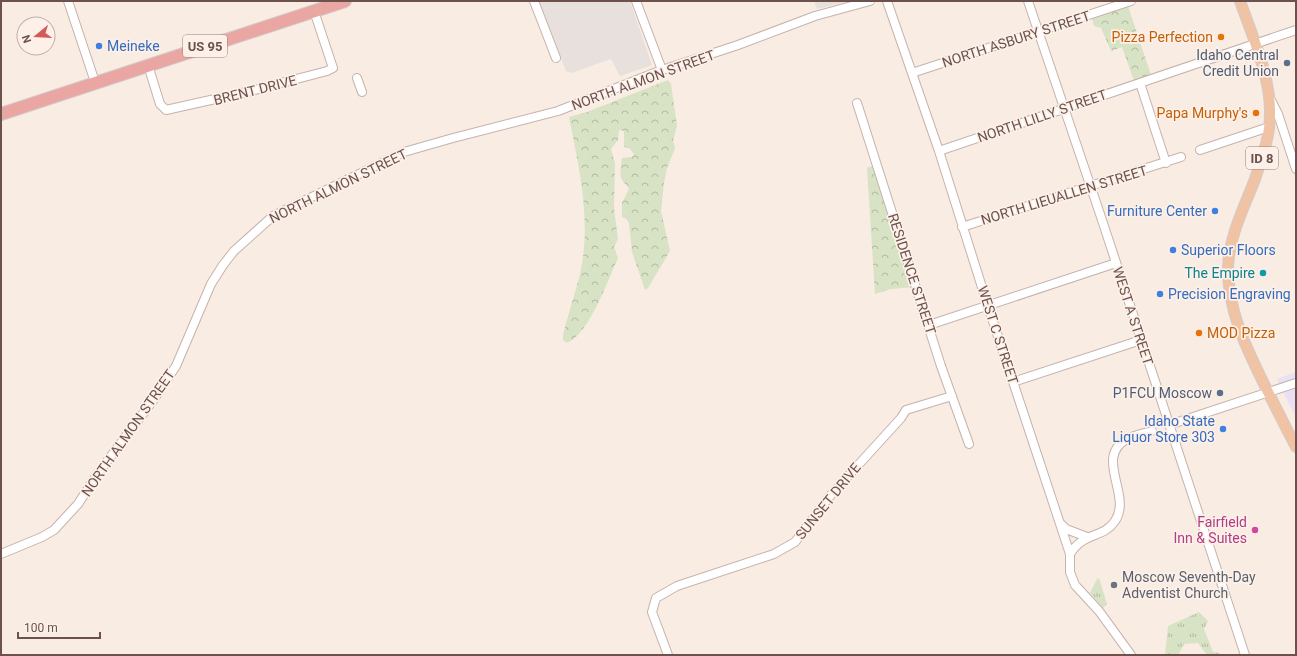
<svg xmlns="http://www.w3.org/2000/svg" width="1297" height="656" font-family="Roboto,sans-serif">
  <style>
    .industrial { fill: #e8e0dd }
    .education { fill: #e9e0f4 }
    .grass { fill: url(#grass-tufts) }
    .forest { fill: url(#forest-crowns) }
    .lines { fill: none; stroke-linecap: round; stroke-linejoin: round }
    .minor-casing { stroke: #c7b2ac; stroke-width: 10 }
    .major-casing { stroke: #d3cbca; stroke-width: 12 }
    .highway-casing { stroke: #d3cbca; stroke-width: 14 }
    .minor { stroke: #fff; stroke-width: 8 }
    .major { stroke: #efc3a3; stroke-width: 10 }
    .highway { stroke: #eaa6a2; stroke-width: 12 }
    .food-dot { fill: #e8710a; stroke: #fcf0e8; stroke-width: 1.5 }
    .shop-dot { fill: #3f7fe0; stroke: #fcf0e8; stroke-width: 1.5 }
    .service-dot { fill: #5c6f8a; stroke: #fcf0e8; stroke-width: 1.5 }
    .culture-dot { fill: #0f9aa8; stroke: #fcf0e8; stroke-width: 1.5 }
    .hotel-dot { fill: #d1479c; stroke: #fcf0e8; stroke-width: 1.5 }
    .worship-dot { fill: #6b7280; stroke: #fcf0e8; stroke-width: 1.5 }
    .labels { text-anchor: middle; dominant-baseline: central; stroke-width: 3.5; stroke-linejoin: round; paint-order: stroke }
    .shield { fill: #fcf0e8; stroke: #97817c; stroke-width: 1 }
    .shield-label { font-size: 13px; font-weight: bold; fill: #6c514d }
    .food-label { font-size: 14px; fill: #c56008; stroke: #fcf0e8; text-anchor: end }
    .street-label { font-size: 14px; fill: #6c514d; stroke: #fcf0e8 }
    .shop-label { font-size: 14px; fill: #366cbe; stroke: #fcf0e8; text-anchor: start }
    .service-label { font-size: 14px; fill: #4e5e75; stroke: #fcf0e8; text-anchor: end }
    .culture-label { font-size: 14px; fill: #0d838f; stroke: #fcf0e8; text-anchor: end }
    .hotel-label { font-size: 14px; fill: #b23c85; stroke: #fcf0e8; text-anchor: end }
    .worship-label { font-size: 14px; fill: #5b616d; stroke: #fcf0e8; text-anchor: start }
  </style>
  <defs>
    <pattern id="grass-tufts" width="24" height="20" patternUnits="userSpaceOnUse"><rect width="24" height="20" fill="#d7e3c4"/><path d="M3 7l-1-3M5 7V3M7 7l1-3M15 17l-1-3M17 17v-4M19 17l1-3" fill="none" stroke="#b2baa1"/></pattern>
    <pattern id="forest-crowns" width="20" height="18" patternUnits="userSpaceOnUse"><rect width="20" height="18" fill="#d7e3c4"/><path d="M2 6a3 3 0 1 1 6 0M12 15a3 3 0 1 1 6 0" fill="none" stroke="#b2baa1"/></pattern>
  </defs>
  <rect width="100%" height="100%" fill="#f8ece3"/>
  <path class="industrial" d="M 539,1 L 630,1 L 652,65 L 620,76 L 611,59 L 571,73 L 566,71 Z
    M 814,1 L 850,1 L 817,9 Z"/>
  <path class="education" d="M 1296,372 L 1296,418 L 1277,379 Z"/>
  <path class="grass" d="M 1099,578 L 1107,604 L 1103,608 L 1090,593 L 1097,579 Z
    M 1199,612 L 1208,621 L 1204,629 L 1213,652 L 1218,652 L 1220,655 L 1207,655 L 1198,643 L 1184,644 L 1178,655 L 1165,655 L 1168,626 Z"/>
  <path class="forest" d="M 1128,6 L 1151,75 L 1134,81 L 1122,47 L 1111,51 L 1101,28 L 1094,26 L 1092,18 Z
    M 668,80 L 671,84 L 677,126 L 673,140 L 675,148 L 667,168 L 664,183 L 661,211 L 670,251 L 648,288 L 645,290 L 632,252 L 629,223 L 627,219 L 622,217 L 622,203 L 629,189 L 627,185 C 617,179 621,168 622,158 L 632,157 L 634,154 L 629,148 L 624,147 L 624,131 L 619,130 L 618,140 L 611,149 L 615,164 L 614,208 L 618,239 L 614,247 L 618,258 C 608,280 589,334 567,343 L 563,340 L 563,335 C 568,314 575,294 580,274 C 592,221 579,168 569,117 L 587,112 Z
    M 878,164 L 916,287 L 891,289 L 875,294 L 867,168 Z"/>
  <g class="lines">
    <defs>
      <path id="minor" d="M 68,1 L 95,82
        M 534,1 L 556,58
        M 636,1 L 662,70
        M 887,1 L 939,151 L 986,300 L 1070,554 L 1070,572 L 1075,585 L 1099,611 L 1131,655
        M 1028,1 L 1103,223 L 1245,655
        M 148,65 L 160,104 L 166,110 L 251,91 L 327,71 L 333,68 L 314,11
        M 912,73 L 1131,1
        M 357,78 L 362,92
        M 1140,83 L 1166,163
        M 1270,98 L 1278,114 L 1296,169
        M 857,103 L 941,366 L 969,444
        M 1200,150 L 1269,127
        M 939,151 L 1296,30
        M 962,227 L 1181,157
        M 929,325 L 1116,263
        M 1013,382 L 1141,340
        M 1169,425 L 1296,383
        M 1060,523 L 1066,529 L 1087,537
        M 1,554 L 42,537 L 54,530 L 78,504 L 96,476 L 154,399 L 176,366 L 211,284 L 223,265 L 234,251 L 273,216 L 404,152 L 453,138 L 558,111 L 662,70 L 738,45 L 815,16 L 870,1
        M 1070,554 C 1084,531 1103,539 1115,521 C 1133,495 1092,456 1129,438 C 1136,435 1145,433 1152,431
        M 668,655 L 652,612 L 656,598 L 677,586 L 774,554 L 795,542 L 830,496 L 901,418 L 906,410 L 952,396"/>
      <path id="major" d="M 1240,1 C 1252,35 1271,78 1270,114 C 1270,137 1262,158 1255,179 C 1244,208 1229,236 1228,268 C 1228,313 1247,349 1266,388 C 1276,408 1286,428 1296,447"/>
      <path id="highway" d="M 1,114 L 345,1"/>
    </defs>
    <use href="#minor" class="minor-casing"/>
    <use href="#major" class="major-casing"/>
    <use href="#highway" class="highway-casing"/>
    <use href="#minor" class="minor"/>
    <use href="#major" class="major"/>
    <use href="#highway" class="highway"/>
  </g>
  <g class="food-dot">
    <circle cx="1221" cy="37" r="4"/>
    <circle cx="1256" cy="113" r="4"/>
    <circle cx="1199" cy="333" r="4"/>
  </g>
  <g class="shop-dot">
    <circle cx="99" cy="46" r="4"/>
    <circle cx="1215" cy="211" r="4"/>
    <circle cx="1173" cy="250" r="4"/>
    <circle cx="1160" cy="294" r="4"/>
    <circle cx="1223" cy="429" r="4"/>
  </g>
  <g class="service-dot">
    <circle cx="1287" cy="63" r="4"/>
    <circle cx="1220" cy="393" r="4"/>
  </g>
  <circle class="culture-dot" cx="1263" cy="273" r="4"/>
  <circle class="hotel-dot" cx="1255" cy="530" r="4"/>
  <circle class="worship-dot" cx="1114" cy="585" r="4"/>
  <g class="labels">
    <g class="shield">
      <rect x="183" y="35" width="44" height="22" rx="3"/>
      <rect x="1246" y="147" width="32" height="22" rx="3"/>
    </g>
    <g class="shield-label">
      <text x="205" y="46">US 95</text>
      <text x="1262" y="158">ID 8</text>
    </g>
    <g class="food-label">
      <text x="1213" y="37">Pizza Perfection</text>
      <text x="1248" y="113">Papa Murphy's</text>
      <text x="1207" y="333" text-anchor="start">MOD Pizza</text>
    </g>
    <g class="street-label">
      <text transform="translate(1016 39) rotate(-18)">NORTH ASBURY STREET</text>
      <text transform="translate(643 80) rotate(-20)">NORTH ALMON STREET</text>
      <text transform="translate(255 90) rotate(-14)">BRENT DRIVE</text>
      <text transform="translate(1042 116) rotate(-19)">NORTH LILLY STREET</text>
      <text transform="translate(338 186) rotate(-26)">NORTH ALMON STREET</text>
      <text transform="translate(1064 195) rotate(-17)">NORTH LIEUALLEN STREET</text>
      <text transform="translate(912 274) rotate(72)">RESIDENCE STREET</text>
      <text transform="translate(1133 316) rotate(72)">WEST A STREET</text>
      <text transform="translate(998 335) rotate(72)">WEST C STREET</text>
      <text transform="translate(128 433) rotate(-55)">NORTH ALMON STREET</text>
      <text transform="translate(828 501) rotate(-51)">SUNSET DRIVE</text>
    </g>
    <g class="shop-label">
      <text x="107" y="46">Meineke</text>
      <text x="1207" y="211" text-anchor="end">Furniture Center</text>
      <text x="1181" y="250">Superior Floors</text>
      <text x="1168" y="294">Precision Engraving</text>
      <text x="1215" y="421" text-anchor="end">Idaho State<tspan x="1215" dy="16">Liquor Store 303</tspan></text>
    </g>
    <g class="service-label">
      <text x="1279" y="55">Idaho Central<tspan x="1279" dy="16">Credit Union</tspan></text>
      <text x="1212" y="393">P1FCU Moscow</text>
    </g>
    <g class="culture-label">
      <text x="1255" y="273">The Empire</text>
    </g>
    <g class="hotel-label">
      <text x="1247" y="522">Fairfield<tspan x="1247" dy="16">Inn &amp; Suites</tspan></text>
    </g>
    <g class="worship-label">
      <text x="1122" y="577">Moscow Seventh-Day<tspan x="1122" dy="16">Adventist Church</tspan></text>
    </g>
  </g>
  <rect width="1297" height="656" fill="none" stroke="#6c514d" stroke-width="4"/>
  <g transform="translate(36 36) rotate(252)"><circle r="19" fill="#fcf0e8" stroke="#c2b0aa"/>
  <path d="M0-3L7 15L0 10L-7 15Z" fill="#d25a58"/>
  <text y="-6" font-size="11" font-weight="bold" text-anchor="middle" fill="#6c514d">N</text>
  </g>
  <path d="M18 632v6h82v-6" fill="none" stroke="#6c514d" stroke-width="2"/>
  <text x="24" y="632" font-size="12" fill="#6c514d" stroke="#fcf0e8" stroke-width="3" paint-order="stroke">100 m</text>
</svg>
